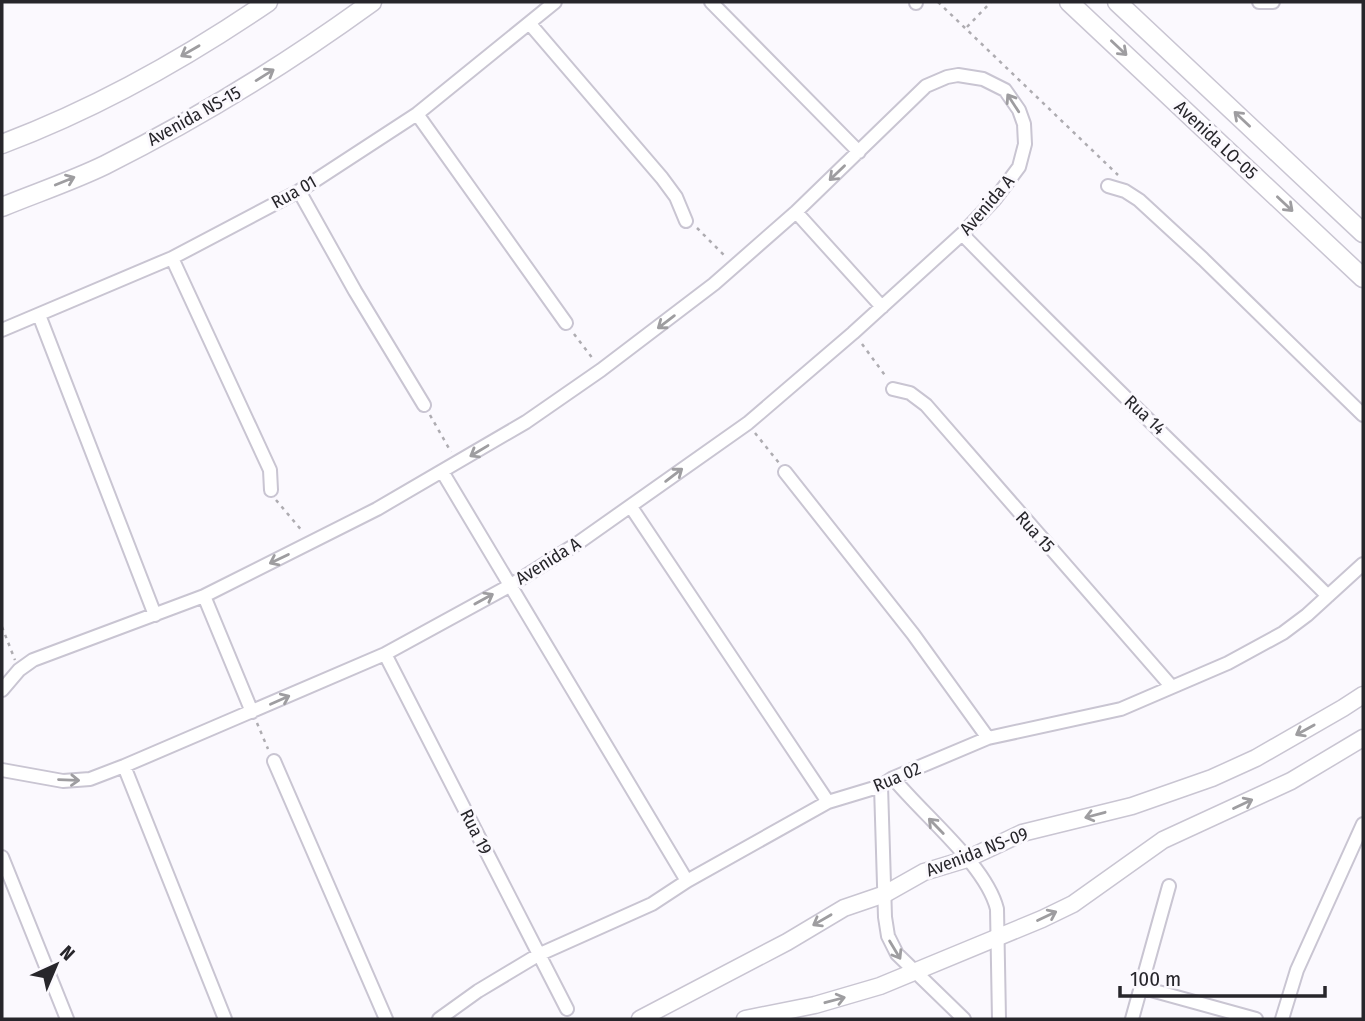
<svg xmlns="http://www.w3.org/2000/svg" width="1365" height="1021" font-family="'Fira Sans Condensed',sans-serif">
  <style>
    .lines { fill: none; stroke-linecap: round; stroke-linejoin: round }
    .minor-casing { stroke: #c9c5d2; stroke-width: 16 }
    .tertiary-casing { stroke: #c9c5d2; stroke-width: 19 }
    .secondary-casing { stroke: #c9c5d2; stroke-width: 21 }
    .path { stroke: #aeacb1; stroke-width: 2.5; stroke-dasharray: 3.5 5; stroke-linecap: butt }
    .minor { stroke: #fff; stroke-width: 12 }
    .tertiary { stroke: #fff; stroke-width: 16 }
    .secondary { stroke: #fff; stroke-width: 18 }
    .oneway { stroke: #9e9da0 }
    .labels { text-anchor: middle; dominant-baseline: central; stroke-width: 6; stroke-linejoin: round; paint-order: stroke }
    .street-label { font-size: 18px; fill: #27262b; stroke: #fbf9fe }
  </style>
  <rect width="100%" height="100%" fill="#fbf9fe"/>
  <g class="lines">
    <defs>
      <path id="minor" d="M 711,2 L 859,152
        M 916,2 L 916,3
        M 1259,2 L 1273,2
        M 530,24 L 662,178 L 676,197 L 686,221
        M 417,114 L 566,323
        M 1108,186 L 1125,191 L 1139,200 L 1203,259 L 1363,415
        M 299,191 L 355,291 L 424,405
        M 796,212 L 882,307
        M 962,234 C 1082,357 1206,475 1328,596
        M 172,258 L 270,470 L 271,490
        M 39,315 L 155,615
        M 2,330 L 172,258 L 299,191 L 417,114 L 555,2
        M 893,389 L 910,393 L 926,405 L 1171,686
        M 785,472 L 913,634 L 988,738
        M 443,473 L 687,881
        M 631,507 L 828,802
        M 204,596 L 252,712
        M 385,654 L 567,1009
        M 2,690 L 19,670 L 33,660 L 204,596 L 377,509 L 526,422 L 601,370 L 714,284 L 796,212 L 926,86 L 947,77 L 958,75 L 983,79 L 1005,90 L 1019,110 L 1024,124 L 1025,144 L 1019,167 L 995,199 L 962,234 L 853,333 L 748,423 L 578,543 L 511,585 L 385,654 L 124,766 L 90,779 L 63,781 L 2,770
        M 274,761 L 386,1019
        M 124,766 L 225,1019
        M 893,778 C 923,815 986,865 997,909 L 999,1019
        M 881,786 L 885,917 L 888,936 L 897,954 L 964,1019
        M 2,857 L 67,1019
        M 1140,987 L 1256,1019
        M 439,1019 L 478,991 L 538,955 L 652,904 L 687,881 L 828,802 L 881,786 L 893,778 L 988,738 L 1121,709 L 1228,663 L 1283,633 L 1307,615 L 1363,564
        M 1132,1019 L 1169,886
        M 1282,1019 L 1297,970 L 1363,824"/>
      <path id="tertiary" d="M 640,1019 L 787,942 L 844,908 L 885,894 L 924,872 L 967,859 L 1022,833 L 1132,806 L 1212,778 L 1256,758 L 1343,708 L 1363,695
        M 745,1019 L 815,1005 L 880,986 L 1042,919 L 1073,904 L 1163,840 L 1291,781 L 1363,738"/>
      <path id="secondary" d="M 1069,2 L 1363,278
        M 1117,2 L 1363,233
        M 2,144 C 95,109 186,58 268,2
        M 2,207 C 36,193 72,181 105,165 C 199,118 288,63 372,2"/>
    </defs>
    <use href="#minor" class="minor-casing"/>
    <use href="#tertiary" class="tertiary-casing"/>
    <use href="#secondary" class="secondary-casing"/>
    <path class="path" d="M 938,2 L 1118,175
      M 967,27 L 991,2
      M 697,228 L 727,258
      M 574,334 L 593,359
      M 862,344 L 887,378
      M 430,415 L 451,452
      M 755,433 L 779,463
      M 276,500 L 303,532
      M 2,627 L 15,660
      M 257,723 L 268,749"/>
    <use href="#minor" class="minor"/>
    <use href="#tertiary" class="tertiary"/>
    <use href="#secondary" class="secondary"/>
  </g>
  <defs><path id="oneway-shaft" d="M-6 0H5M1.5-3L5.5 0L1.5 3" fill="none" stroke-width="1.6" stroke-linecap="round" stroke-linejoin="round" transform="scale(1.75)"/></defs>
  <g class="oneway">
    <use href="#oneway-shaft" transform="translate(1119 48) rotate(43)"/>
    <use href="#oneway-shaft" transform="translate(190 51) rotate(150)"/>
    <use href="#oneway-shaft" transform="translate(265 75) rotate(-32)"/>
    <use href="#oneway-shaft" transform="translate(1013 103) rotate(-123)"/>
    <use href="#oneway-shaft" transform="translate(1242 119) rotate(-137)"/>
    <use href="#oneway-shaft" transform="translate(837 173) rotate(136)"/>
    <use href="#oneway-shaft" transform="translate(65 181) rotate(-22)"/>
    <use href="#oneway-shaft" transform="translate(1285 204) rotate(43)"/>
    <use href="#oneway-shaft" transform="translate(666 322) rotate(143)"/>
    <use href="#oneway-shaft" transform="translate(479 451) rotate(149)"/>
    <use href="#oneway-shaft" transform="translate(674 475) rotate(-37)"/>
    <use href="#oneway-shaft" transform="translate(279 559) rotate(154)"/>
    <use href="#oneway-shaft" transform="translate(484 599) rotate(-29)"/>
    <use href="#oneway-shaft" transform="translate(280 700) rotate(-24)"/>
    <use href="#oneway-shaft" transform="translate(1305 730) rotate(151)"/>
    <use href="#oneway-shaft" transform="translate(69 780) rotate(2)"/>
    <use href="#oneway-shaft" transform="translate(1243 804) rotate(-25)"/>
    <use href="#oneway-shaft" transform="translate(1095 815) rotate(165)"/>
    <use href="#oneway-shaft" transform="translate(936 826) rotate(-134)"/>
    <use href="#oneway-shaft" transform="translate(1047 916) rotate(-25)"/>
    <use href="#oneway-shaft" transform="translate(822 920) rotate(150)"/>
    <use href="#oneway-shaft" transform="translate(895 950) rotate(59)"/>
    <use href="#oneway-shaft" transform="translate(835 1000) rotate(-15)"/>
  </g>
  <g class="labels">
    <g class="street-label">
      <text transform="translate(194 116) rotate(-29)">Avenida NS-15</text>
      <text transform="translate(1216 140) rotate(43)">Avenida LO-05</text>
      <text transform="translate(294 192) rotate(-29)">Rua 01</text>
      <text transform="translate(987 205) rotate(-49)">Avenida A</text>
      <text transform="translate(1145 415) rotate(43)">Rua 14</text>
      <text transform="translate(1035 532) rotate(48)">Rua 15</text>
      <text transform="translate(548 561) rotate(-32)">Avenida A</text>
      <text transform="translate(897 777) rotate(-23)">Rua 02</text>
      <text transform="translate(476 832) rotate(63)">Rua 19</text>
      <text transform="translate(977 852) rotate(-21)">Avenida NS-09</text>
    </g>
  </g>
  <rect width="1365" height="1021" fill="none" stroke="#27262b" stroke-width="7"/>
  <g transform="translate(56 965) rotate(44)" stroke="#fbf9fe" stroke-width="5" paint-order="stroke">
  <path d="M0-5L12 26L0 18L-12 26Z" fill="#27262b"/>
  <text y="-10" font-size="19" font-weight="bold" text-anchor="middle" fill="#27262b">N</text>
  </g>
  <path d="M1120 986v10h205v-10" fill="none" stroke="#27262b" stroke-width="3.5"/>
  <text x="1130" y="986" font-size="21" fill="#27262b" stroke="#fbf9fe" stroke-width="5" paint-order="stroke">100 m</text>
</svg>
